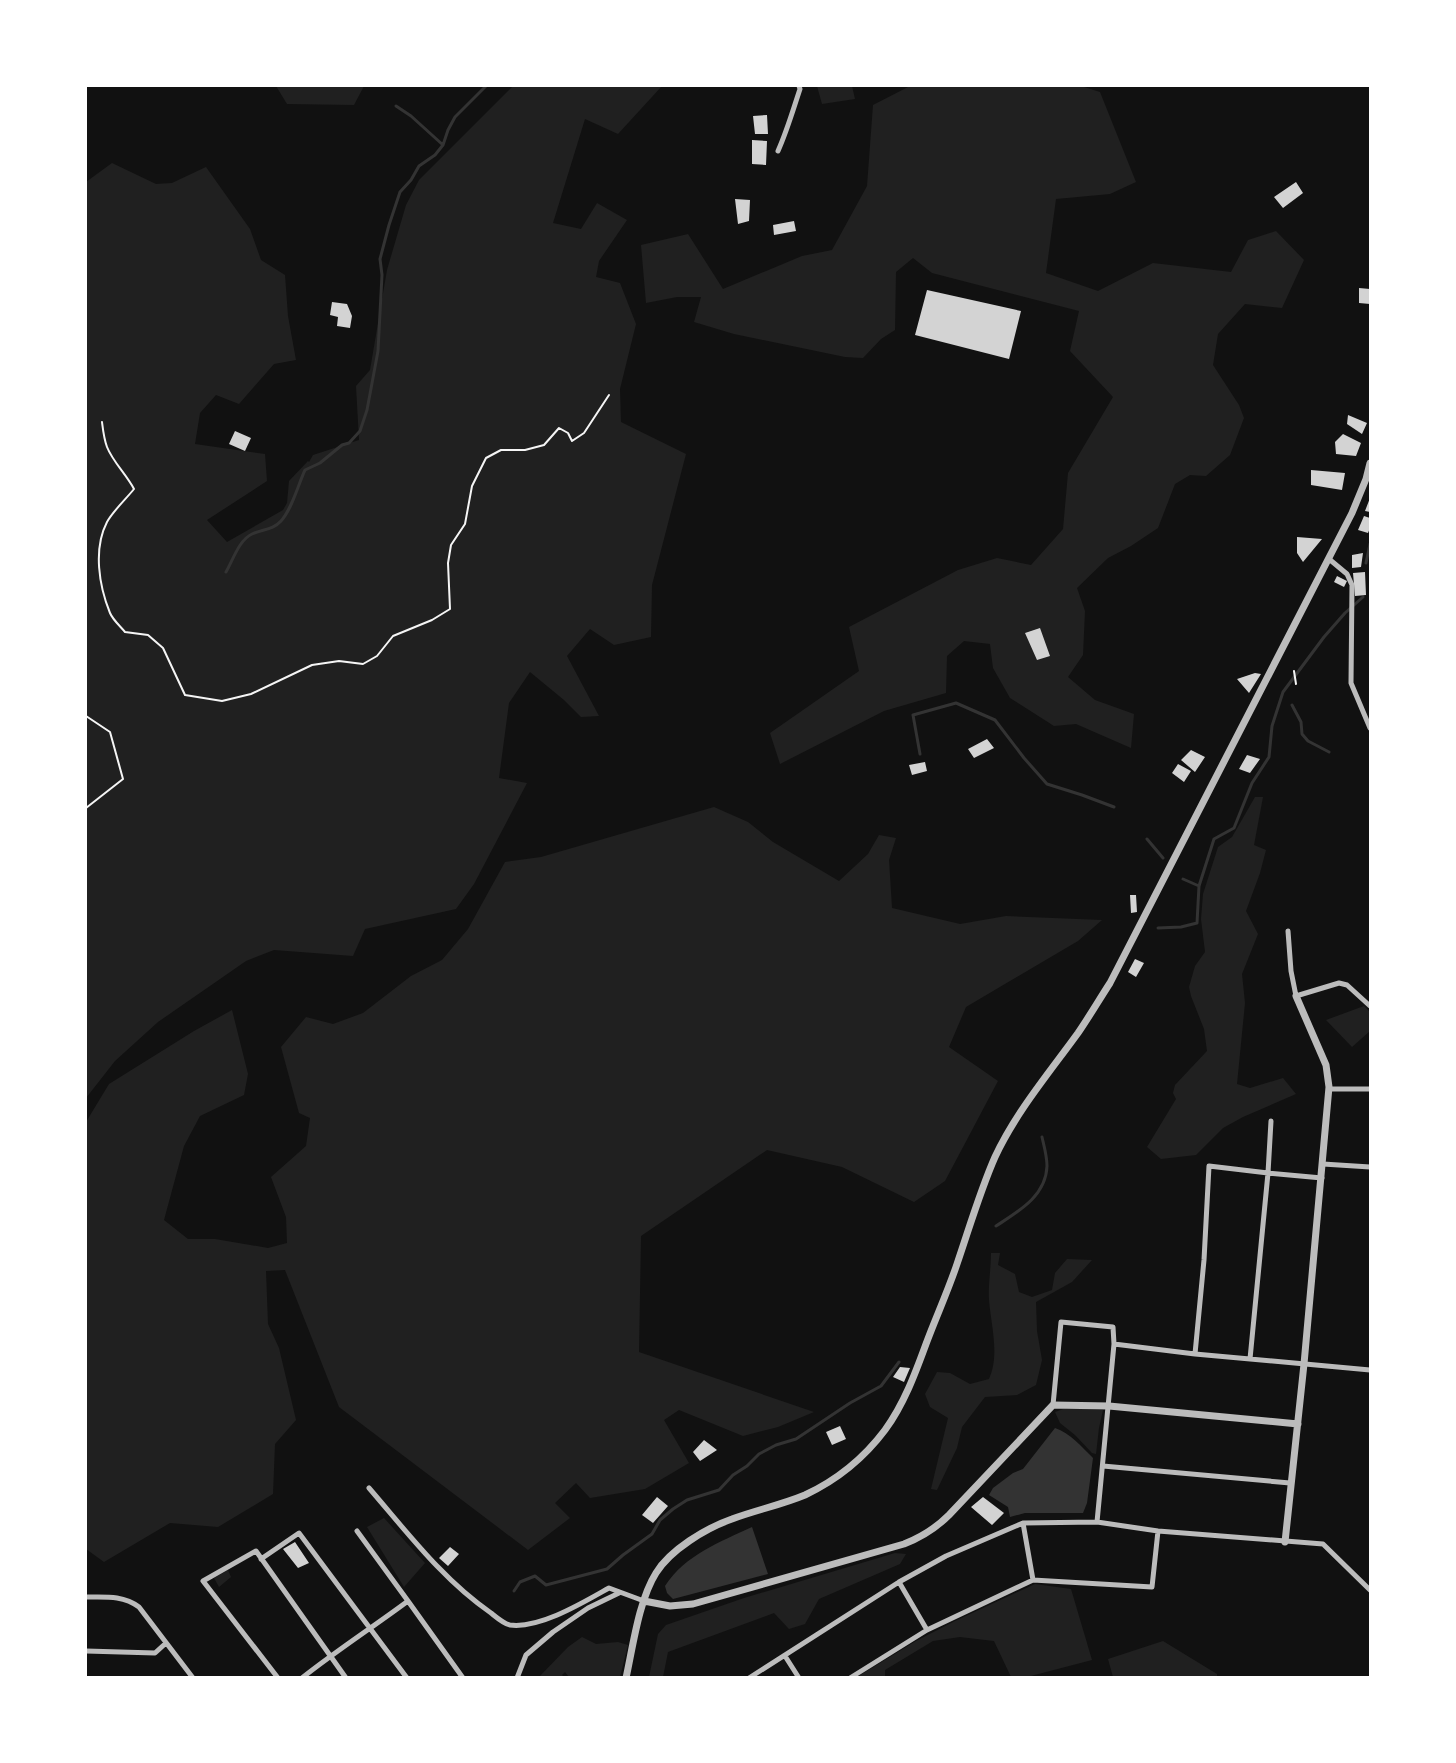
<svg xmlns="http://www.w3.org/2000/svg" width="1456" height="1763" font-family="Helvetica,sans-serif">
  <style>
    .green { fill: #202020 }
    .water { fill: #333 }
    .lines { fill: none; stroke-linecap: round; stroke-linejoin: round }
    .stream { stroke: #333; stroke-width: 3 }
    .building { fill: #d3d3d3 }
    .path { stroke: #f5f5f5; stroke-width: 2 }
    .minor { stroke: #bcbcbc; stroke-width: 5 }
    .tertiary { stroke: #bcbcbc; stroke-width: 7 }
  </style>
  <rect width="100%" height="100%" fill="#111"/>
  <path class="green" d="M 276,86 L 364,86 L 354,105 L 287,104 Z
    M 513,86 L 662,86 L 618,134 L 585,119 L 553,223 L 581,229 L 597,203 L 627,220 L 599,261 L 596,277 L 620,283 L 636,324 L 620,389 L 621,422 L 686,454 L 652,585 L 651,637 L 614,645 L 590,629 L 567,656 L 599,716 L 581,717 L 564,700 L 530,672 L 509,703 L 499,778 L 527,783 L 474,884 L 456,909 L 365,929 L 353,956 L 274,950 L 246,961 L 158,1022 L 115,1061 L 86,1098 L 86,182 L 112,163 L 156,184 L 172,183 L 206,167 L 250,229 L 261,260 L 285,275 L 288,316 L 296,360 L 274,364 L 239,404 L 216,395 L 200,413 L 195,444 L 265,454 L 267,481 L 207,520 L 227,542 L 283,510 L 287,503 L 289,481 L 308,461 L 309,462 L 313,455 L 359,440 L 356,386 L 370,370 L 387,270 L 406,205 L 419,180 Z
    M 817,86 L 852,86 L 855,99 L 822,104 Z
    M 910,86 L 1081,86 L 1100,92 L 1136,182 L 1110,194 L 1056,199 L 1046,273 L 1098,291 L 1153,263 L 1231,272 L 1248,240 L 1276,231 L 1304,260 L 1282,308 L 1245,304 L 1218,334 L 1213,365 L 1239,405 L 1244,418 L 1230,455 L 1206,476 L 1190,475 L 1175,484 L 1158,528 L 1131,546 L 1108,558 L 1077,588 L 1085,611 L 1083,655 L 1068,677 L 1095,700 L 1134,714 L 1131,748 L 1076,724 L 1054,726 L 1010,698 L 993,668 L 990,644 L 964,641 L 947,656 L 946,693 L 884,711 L 780,764 L 770,733 L 859,671 L 849,627 L 958,570 L 997,558 L 1031,565 L 1063,529 L 1068,473 L 1113,397 L 1070,351 L 1079,311 L 932,273 L 913,258 L 896,272 L 895,330 L 881,339 L 863,358 L 845,357 L 734,334 L 694,322 L 701,297 L 677,297 L 646,303 L 641,245 L 688,234 L 723,289 L 802,256 L 832,250 L 867,186 L 873,105 Z
    M 1255,797 L 1263,797 L 1254,845 L 1266,850 L 1260,873 L 1246,911 L 1258,934 L 1242,974 L 1245,1003 L 1237,1084 L 1250,1088 L 1283,1078 L 1296,1094 L 1243,1117 L 1223,1128 L 1196,1155 L 1161,1159 L 1147,1147 L 1176,1099 L 1173,1093 L 1175,1085 L 1207,1051 L 1204,1029 L 1191,996 L 1189,987 L 1195,966 L 1205,952 L 1201,919 L 1203,894 L 1218,847 L 1232,837 Z
    M 714,807 L 748,822 L 773,842 L 839,881 L 868,854 L 879,835 L 896,838 L 889,860 L 892,908 L 960,924 L 1006,916 L 1102,920 L 1078,941 L 966,1007 L 949,1047 L 998,1081 L 945,1181 L 914,1202 L 842,1167 L 767,1150 L 641,1236 L 639,1352 L 814,1412 L 778,1427 L 743,1436 L 679,1410 L 664,1420 L 689,1463 L 645,1489 L 590,1498 L 576,1483 L 555,1503 L 570,1518 L 528,1550 L 339,1407 L 285,1270 L 266,1271 L 268,1324 L 279,1348 L 296,1420 L 275,1444 L 273,1494 L 218,1527 L 170,1523 L 104,1562 L 86,1549 L 86,1122 L 109,1084 L 194,1031 L 232,1010 L 248,1074 L 244,1095 L 200,1116 L 184,1146 L 164,1220 L 188,1239 L 215,1239 L 268,1248 L 287,1243 L 286,1217 L 271,1177 L 306,1146 L 310,1118 L 299,1113 L 281,1047 L 306,1017 L 333,1024 L 363,1013 L 411,976 L 442,960 L 468,929 L 505,862 L 541,857 Z
    M 1364,1006 L 1370,1012 L 1370,1031 L 1352,1047 L 1326,1020 Z
    M 991,1253 L 1000,1253 L 998,1265 L 1015,1274 L 1019,1292 L 1032,1297 L 1052,1290 L 1055,1273 L 1067,1259 L 1092,1260 L 1072,1282 L 1036,1302 L 1037,1331 L 1042,1360 L 1036,1385 L 1017,1395 L 985,1397 L 962,1427 L 957,1448 L 937,1490 L 931,1489 L 948,1418 L 930,1407 L 925,1394 L 937,1372 L 950,1373 L 970,1384 L 989,1379 C 1000,1355 991,1325 989,1300 C 988,1285 991,1269 991,1253 Z
    M 1066,1408 L 1103,1410 L 1099,1428 L 1096,1454 L 1092,1453 L 1075,1435 L 1060,1423 L 1055,1412 Z
    M 384,1518 L 425,1563 L 404,1587 L 367,1527 Z
    M 895,1553 L 906,1554 L 900,1564 L 819,1599 L 805,1624 L 789,1629 L 774,1613 L 668,1652 L 663,1677 L 649,1677 L 658,1634 L 666,1625 L 744,1598 Z
    M 228,1570 L 231,1577 L 219,1587 L 214,1578 Z
    M 1035,1584 L 1071,1589 L 1092,1660 L 1027,1677 L 1011,1677 L 994,1641 L 960,1637 L 933,1641 L 885,1670 L 885,1677 L 857,1677 L 916,1641 L 955,1621 Z
    M 582,1637 L 596,1644 L 618,1642 L 628,1645 L 620,1677 L 569,1677 L 565,1672 L 562,1675 L 564,1677 L 539,1677 L 568,1647 Z
    M 1163,1641 L 1217,1674 L 1217,1677 L 1113,1677 L 1108,1659 Z"/>
  <path class="water" d="M 1055,1428 C 1070,1433 1082,1447 1093,1458 L 1087,1503 L 1083,1513 L 1025,1513 L 1010,1517 L 1008,1507 L 989,1495 L 993,1488 L 1013,1473 L 1023,1469 Z
    M 752,1527 L 768,1574 L 673,1599 L 667,1593 L 665,1586 C 685,1555 720,1542 752,1527 Z"/>
  <g class="lines">
    <path class="stream" d="M 396,106 L 411,116 L 443,145 L 448,130 L 455,117 L 486,86
      M 1366,563 L 1370,544
      M 226,572 C 233,560 239,540 252,534 C 263,529 273,530 281,521 C 292,509 298,485 305,470 L 320,463 L 342,445 L 349,443 L 360,431 L 367,410 L 378,351 L 382,275 L 380,259 L 389,225 L 400,192 L 411,180 L 419,166 L 435,155 L 443,145
      M 1292,705 L 1301,722 L 1302,734 L 1308,741 L 1329,752
      M 920,754 L 913,715 L 956,703 L 995,720 L 1024,758 L 1047,784 L 1082,795 L 1114,807
      M 1147,839 L 1163,858
      M 1183,879 L 1199,886
      M 1158,928 L 1181,927 L 1197,923 L 1199,886 L 1214,839 L 1234,828 L 1252,783 L 1269,757 L 1272,726 L 1283,692 L 1324,637 L 1345,613 L 1363,597
      M 996,1226 C 1019,1211 1046,1196 1047,1166 C 1047,1156 1044,1146 1042,1137
      M 514,1591 L 520,1582 L 535,1576 L 546,1585 L 607,1569 L 623,1555 L 652,1534 L 660,1520 L 673,1509 L 687,1500 L 719,1490 L 733,1475 L 747,1466 L 759,1454 L 776,1445 L 796,1439 L 850,1403 L 881,1386 L 899,1362"/>
  </g>
  <path class="building" d="M 767,115 L 768,134 L 755,134 L 753,116 Z
    M 752,140 L 767,141 L 766,165 L 752,164 Z
    M 1296,182 L 1303,193 L 1283,208 L 1274,197 Z
    M 735,199 L 750,200 L 749,221 L 738,224 Z
    M 794,221 L 796,231 L 774,235 L 773,225 Z
    M 1359,288 L 1370,289 L 1370,304 L 1359,303 Z
    M 927,290 L 1021,311 L 1009,359 L 915,335 Z
    M 332,302 L 347,304 L 352,316 L 350,328 L 337,326 L 338,317 L 330,315 Z
    M 1348,415 L 1367,423 L 1362,434 L 1347,424 Z
    M 235,431 L 251,438 L 245,451 L 229,444 Z
    M 1343,434 L 1361,443 L 1356,456 L 1336,454 L 1335,442 Z
    M 1311,470 L 1345,473 L 1342,490 L 1311,485 Z
    M 1370,498 L 1370,512 L 1365,511 Z
    M 1364,516 L 1370,518 L 1370,528 L 1368,533 L 1358,530 Z
    M 1297,537 L 1322,539 L 1303,562 L 1297,553 Z
    M 1363,553 L 1361,567 L 1352,568 L 1352,555 Z
    M 1365,572 L 1366,595 L 1355,596 L 1353,573 Z
    M 1337,576 L 1347,581 L 1344,587 L 1334,582 Z
    M 1040,628 L 1050,656 L 1037,660 L 1025,633 Z
    M 1255,673 L 1261,674 L 1249,693 L 1237,679 Z
    M 987,739 L 994,748 L 974,758 L 968,749 Z
    M 1191,750 L 1205,757 L 1195,772 L 1181,760 Z
    M 1247,755 L 1260,759 L 1250,773 L 1239,769 Z
    M 925,762 L 927,771 L 912,775 L 909,765 Z
    M 1178,764 L 1191,771 L 1184,782 L 1172,773 Z
    M 1130,895 L 1136,895 L 1137,912 L 1131,913 Z
    M 1135,959 L 1144,963 L 1136,977 L 1128,972 Z
    M 900,1367 L 910,1368 L 904,1382 L 893,1377 Z
    M 840,1426 L 846,1439 L 832,1445 L 826,1432 Z
    M 704,1440 L 717,1450 L 700,1461 L 693,1452 Z
    M 657,1497 L 668,1506 L 653,1523 L 642,1515 Z
    M 983,1497 L 1004,1513 L 992,1525 L 971,1507 Z
    M 295,1542 L 309,1563 L 298,1568 L 283,1549 Z
    M 450,1547 L 459,1554 L 448,1566 L 439,1558 Z"/>
  <g class="lines">
    <path class="path" d="M 102,422 C 103,430 104,439 107,447 C 113,462 126,474 134,489 C 126,499 113,511 107,522 C 93,549 99,586 110,613 C 113,620 120,626 125,632 L 148,635 L 163,648 L 185,695 L 222,701 L 251,694 L 312,665 L 339,661 L 363,664 L 377,656 L 393,636 L 432,620 L 450,609 L 448,563 L 451,545 L 465,524 L 472,486 L 486,458 L 501,450 L 525,450 L 544,445 L 559,428 L 568,433 L 572,441 L 584,433 L 609,395
      M 1294,671 L 1296,684
      M 86,716 L 110,732 L 123,779 L 86,808"/>
    <path class="minor" d="M 778,151 C 787,131 793,110 800,89 L 799,86
      M 1329,559 L 1347,574 L 1352,585 L 1351,683 L 1370,728
      M 1288,931 L 1291,971 L 1296,996 L 1339,983 L 1347,985 L 1370,1006
      M 1329,1089 L 1370,1089
      M 1323,1164 L 1370,1167
      M 1114,1344 L 1195,1354 L 1370,1370
      M 1195,1354 L 1204,1260 L 1209,1166 L 1268,1173 L 1271,1121
      M 1250,1359 L 1268,1173 L 1322,1178
      M 1053,1405 L 1061,1322 L 1113,1327 L 1114,1344 L 1097,1522
      M 1103,1466 L 1290,1483
      M 369,1488 C 407,1532 443,1580 491,1613 C 496,1617 504,1624 510,1625 C 540,1629 584,1602 609,1588 L 644,1601
      M 1023,1523 L 1033,1580
      M 357,1531 L 408,1601
      M 261,1559 L 299,1533 L 407,1678
      M 899,1582 L 927,1630
      M 86,1597 C 105,1597 123,1595 139,1607 L 193,1678
      M 86,1651 L 155,1653 L 166,1643
      M 785,1656 L 799,1678
      M 278,1678 L 203,1581 L 256,1551 L 346,1678
      M 302,1678 C 336,1651 373,1627 408,1601 L 463,1678
      M 517,1678 L 526,1655 L 553,1632 L 588,1608 L 619,1593
      M 749,1678 L 899,1582 L 946,1556 L 1023,1523 L 1097,1522 L 1158,1531 L 1323,1544 L 1370,1590
      M 850,1678 L 927,1630 L 1033,1580 L 1152,1587 L 1158,1531"/>
    <path class="tertiary" d="M 1285,1542 L 1304,1364 L 1329,1087 L 1326,1065 L 1296,996
      M 644,1601 L 670,1606 L 693,1604 L 904,1544 C 922,1537 935,1529 949,1515 L 1053,1405 L 1109,1406 L 1298,1424
      M 626,1678 C 633,1646 639,1600 656,1573 C 670,1550 706,1528 732,1519 C 756,1510 781,1505 805,1495 C 837,1480 864,1458 885,1430 C 904,1404 915,1374 926,1344 C 936,1317 948,1291 957,1264 C 969,1229 980,1191 995,1157 C 1016,1112 1049,1073 1078,1033 C 1089,1017 1099,1000 1110,983 L 1352,513 L 1366,479 L 1370,463"/>
  </g>
  <rect width="1456" height="1763" fill="none" stroke="#ffffff" stroke-width="174"/>
</svg>
